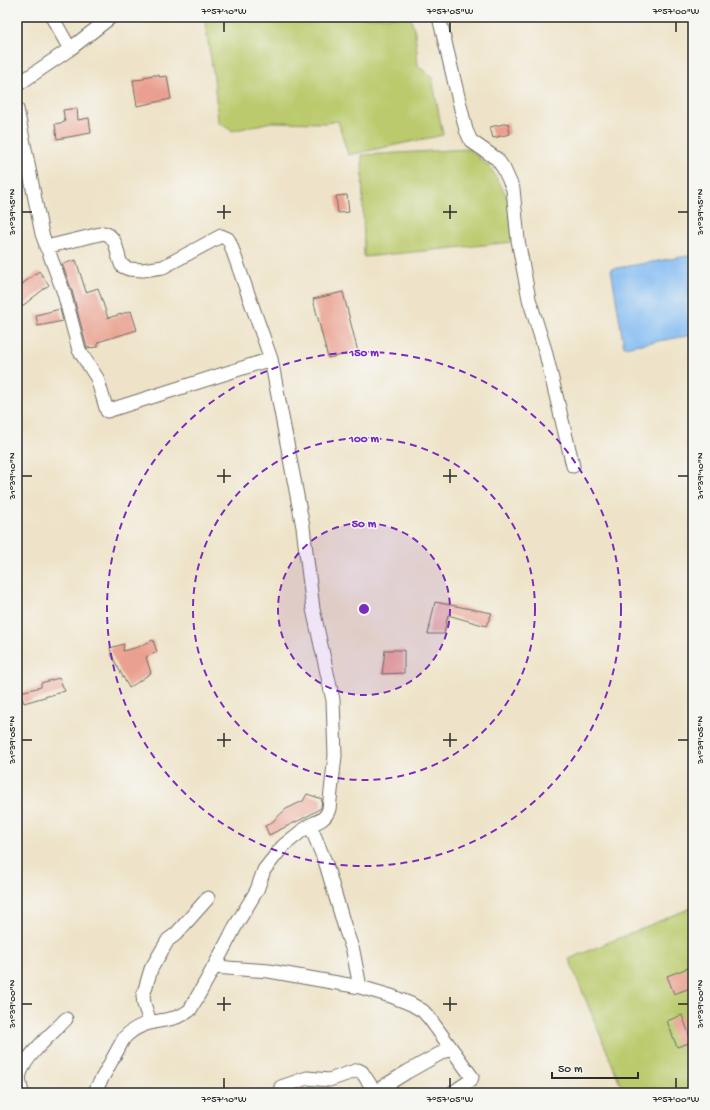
<svg xmlns="http://www.w3.org/2000/svg" width="710" height="1110" font-family="'Gochi Hand',sans-serif">
  <style>
    .green { fill: #baca6c; stroke: #727a4c }
    .water { fill: #80baf2; stroke: #56728e }
    .building { fill: #eaa090 }
    .lines { fill: none; stroke-linecap: round; stroke-linejoin: round }
    .street-casing { stroke: #6f6b62; stroke-width: 15 }
    .street { stroke: #fff; stroke-width: 13 }
    .ticks { fill: none; stroke: #2b2b2b; stroke-width: 1.5 }
    .ring { fill: none; stroke: #7b2cbf; stroke-width: 2; stroke-dasharray: 7 5 }
    .centre { fill: #7b2cbf; stroke: #f6f6f2; stroke-width: 2 }
    .ring-label { font-size: 12px; text-anchor: middle; font-weight: bold; fill: #7b2cbf; stroke: #f6f6f2; stroke-width: 3; stroke-linejoin: round; paint-order: stroke }
    .neatline { fill: none; stroke: #2b2b2b; stroke-width: 1.5 }
    .ticks-label { font-size: 10px; text-anchor: middle; fill: #2b2b2b }
  </style>
  <rect width="100%" height="100%" fill="#f6f6f2"/>
  <filter id="ink" filterUnits="userSpaceOnUse"><feTurbulence type="fractalNoise" baseFrequency=".025" numOctaves="2"/><feDisplacementMap in="SourceGraphic" scale="8" xChannelSelector="R" yChannelSelector="G"/><feConvolveMatrix kernelMatrix="1 2 1 2 8 2 1 2 1" color-interpolation-filters="sRGB"/></filter>
  <filter id="wash" filterUnits="userSpaceOnUse"><feTurbulence type="fractalNoise" baseFrequency=".012" numOctaves="4" result="noise"/><feDisplacementMap in="SourceGraphic" scale="16" xChannelSelector="R" yChannelSelector="G"/><feGaussianBlur stdDeviation="0.9" result="paint"/><feColorMatrix in="noise" values="0 0 0 0 0 0 0 0 0 0 0 0 0 0 0 0 0 1.4 0 .05"/><feComposite in="paint" operator="in"/></filter>
  <g filter="url(#wash)">
    <rect width="100%" height="100%" fill="#eee3c8"/>
    <path class="green" d="M 204,17 L 410,17 L 415,31 L 418,65 L 432,78 L 443,135 L 348,155 L 338,121 L 325,123 L 271,122 L 232,131 L 218,122 L 214,78 Z
      M 469,149 L 490,167 L 508,198 L 513,242 L 364,257 L 362,155 Z
      M 693,907 L 693,1093 L 624,1093 L 569,959 Z"/>
    <path class="water" d="M 693,255 L 693,335 L 624,347 L 611,269 Z"/>
    <g id="blocks">
      <path class="building" d="M 153,75 L 159,75 L 159,77 L 167,76 L 171,99 L 137,106 L 133,80 L 144,79 L 144,77 Z
        M 77,108 L 78,120 L 89,118 L 91,133 L 57,139 L 55,124 L 65,122 L 63,110 Z
        M 508,123 L 510,134 L 493,138 L 490,127 Z
        M 347,195 L 349,212 L 338,213 L 336,196 Z
        M 76,260 L 86,292 L 98,288 L 108,318 L 131,311 L 137,330 L 98,342 L 98,347 L 87,348 L 72,291 L 62,264 Z
        M 39,271 L 49,285 L 21,307 L 17,302 L 17,288 Z
        M 343,292 L 358,352 L 328,358 L 313,299 Z
        M 60,309 L 63,321 L 38,326 L 36,315 Z
        M 435,602 L 492,613 L 486,626 L 448,615 L 444,634 L 428,634 Z
        M 153,640 L 157,652 L 146,657 L 151,673 L 129,688 L 112,656 L 110,648 L 124,644 L 123,651 L 138,647 Z
        M 385,650 L 404,650 L 404,673 L 382,674 Z
        M 59,678 L 65,691 L 24,703 L 20,692 L 41,687 L 41,683 Z
        M 307,794 L 322,799 L 321,808 L 306,817 L 269,835 L 265,826 L 271,823 L 286,809 L 303,801 Z
        M 693,966 L 693,987 L 674,994 L 667,976 Z
        M 682,1015 L 692,1042 L 677,1047 L 667,1021 Z"/>
    </g>
  </g>
  <g filter="url(#ink)">
    <use href="#blocks" fill-opacity="0" stroke="#6f6b62" stroke-width="1"/>
    <g class="lines">
      <defs>
        <path id="street" d="M 52,17 L 70,49
          M 439,17 L 466,130 L 471,141 L 497,159 L 504,169 L 513,189 L 518,240 L 529,299 L 545,350 L 573,466
          M 17,85 L 70,49 L 111,17
          M 17,109 L 42,234 L 64,293 L 79,350 L 97,378 L 107,411 L 271,359
          M 46,247 L 104,233 C 118,236 116,255 122,266 L 129,269 L 143,270 L 163,267 L 221,236 L 228,239 L 230,243 L 271,359 L 303,527 L 313,609 L 333,700 L 335,756 L 329,809 C 326,819 319,821 310,825
          M 214,967 L 236,925 L 257,890 L 264,870 L 283,846 L 304,829 L 310,825 L 326,864 L 345,928 L 353,951 L 360,987
          M 150,1022 L 144,1004 L 143,996 L 151,969 L 168,940 L 176,934 L 208,898
          M 22,1093 C 21,1087 18,1080 20,1074 C 25,1056 53,1033 66,1019
          M 94,1093 L 124,1038 C 145,1015 170,1026 190,1010 L 214,967 L 269,971 L 360,987 L 391,996 L 411,1004 L 423,1011 L 430,1019 L 472,1077 L 471,1080 L 452,1093
          M 280,1093 L 281,1087 L 307,1078 L 329,1080 L 358,1070 L 362,1072 L 375,1092
          M 373,1093 L 407,1072 L 450,1048"/>
      </defs>
      <use href="#street" class="street-casing"/>
      <use href="#street" class="street"/>
    </g>
  </g>
  <path class="ticks" d="M 224,22 L 224,32M 450,22 L 450,32M 676,22 L 676,32M 224,205 L 224,219M 450,205 L 450,219M 22,212 L 32,212M 217,212 L 231,212M 443,212 L 457,212M 678,212 L 688,212M 224,469 L 224,483M 450,469 L 450,483M 22,476 L 32,476M 217,476 L 231,476M 443,476 L 457,476M 678,476 L 688,476M 224,733 L 224,747M 450,733 L 450,747M 22,740 L 32,740M 217,740 L 231,740M 443,740 L 457,740M 678,740 L 688,740M 224,997 L 224,1011M 450,997 L 450,1011M 22,1004 L 32,1004M 217,1004 L 231,1004M 443,1004 L 457,1004M 678,1004 L 688,1004M 224,1078 L 224,1088M 450,1078 L 450,1088M 676,1078 L 676,1088"/>
  <circle cx="364" cy="609" r="86" fill="#7b2cbf" fill-opacity=".12"/>
  <g class="ring">
    <circle cx="364" cy="609" r="86"/>
    <circle cx="364" cy="609" r="171"/>
    <circle cx="364" cy="609" r="257"/>
  </g>
  <circle cx="364" cy="609" r="6" class="centre"/>
  <g class="ring-label">
    <text x="364" y="356">150 m</text>
    <text x="364" y="442">100 m</text>
    <text x="364" y="527">50 m</text>
  </g>
  <rect width="710" height="1110" fill="none" stroke="#f6f6f2" stroke-width="44"/>
  <path d="M552 1072v6h86v-6" fill="none" stroke="#2b2b2b" stroke-width="2"/>
  <text x="558" y="1072" font-size="12" fill="#2b2b2b" stroke="#f6f6f2" stroke-width="3" paint-order="stroke">50 m</text>
  <rect x="22" y="22" width="666" height="1066" class="neatline"/>
  <g class="ticks-label">
    <text x="224" y="14">7°57'10"W</text>
    <text x="450" y="14">7°57'05"W</text>
    <text x="676" y="14">7°57'00"W</text>
    <text transform="translate(11 212) rotate(-90)" y="4">31°39'15"N</text>
    <text transform="translate(699 212) rotate(-90)" y="4">31°39'15"N</text>
    <text transform="translate(11 476) rotate(-90)" y="4">31°39'10"N</text>
    <text transform="translate(699 476) rotate(-90)" y="4">31°39'10"N</text>
    <text transform="translate(11 740) rotate(-90)" y="4">31°39'05"N</text>
    <text transform="translate(699 740) rotate(-90)" y="4">31°39'05"N</text>
    <text transform="translate(11 1004) rotate(-90)" y="4">31°39'00"N</text>
    <text transform="translate(699 1004) rotate(-90)" y="4">31°39'00"N</text>
    <text x="224" y="1102">7°57'10"W</text>
    <text x="450" y="1102">7°57'05"W</text>
    <text x="676" y="1102">7°57'00"W</text>
  </g>
</svg>
